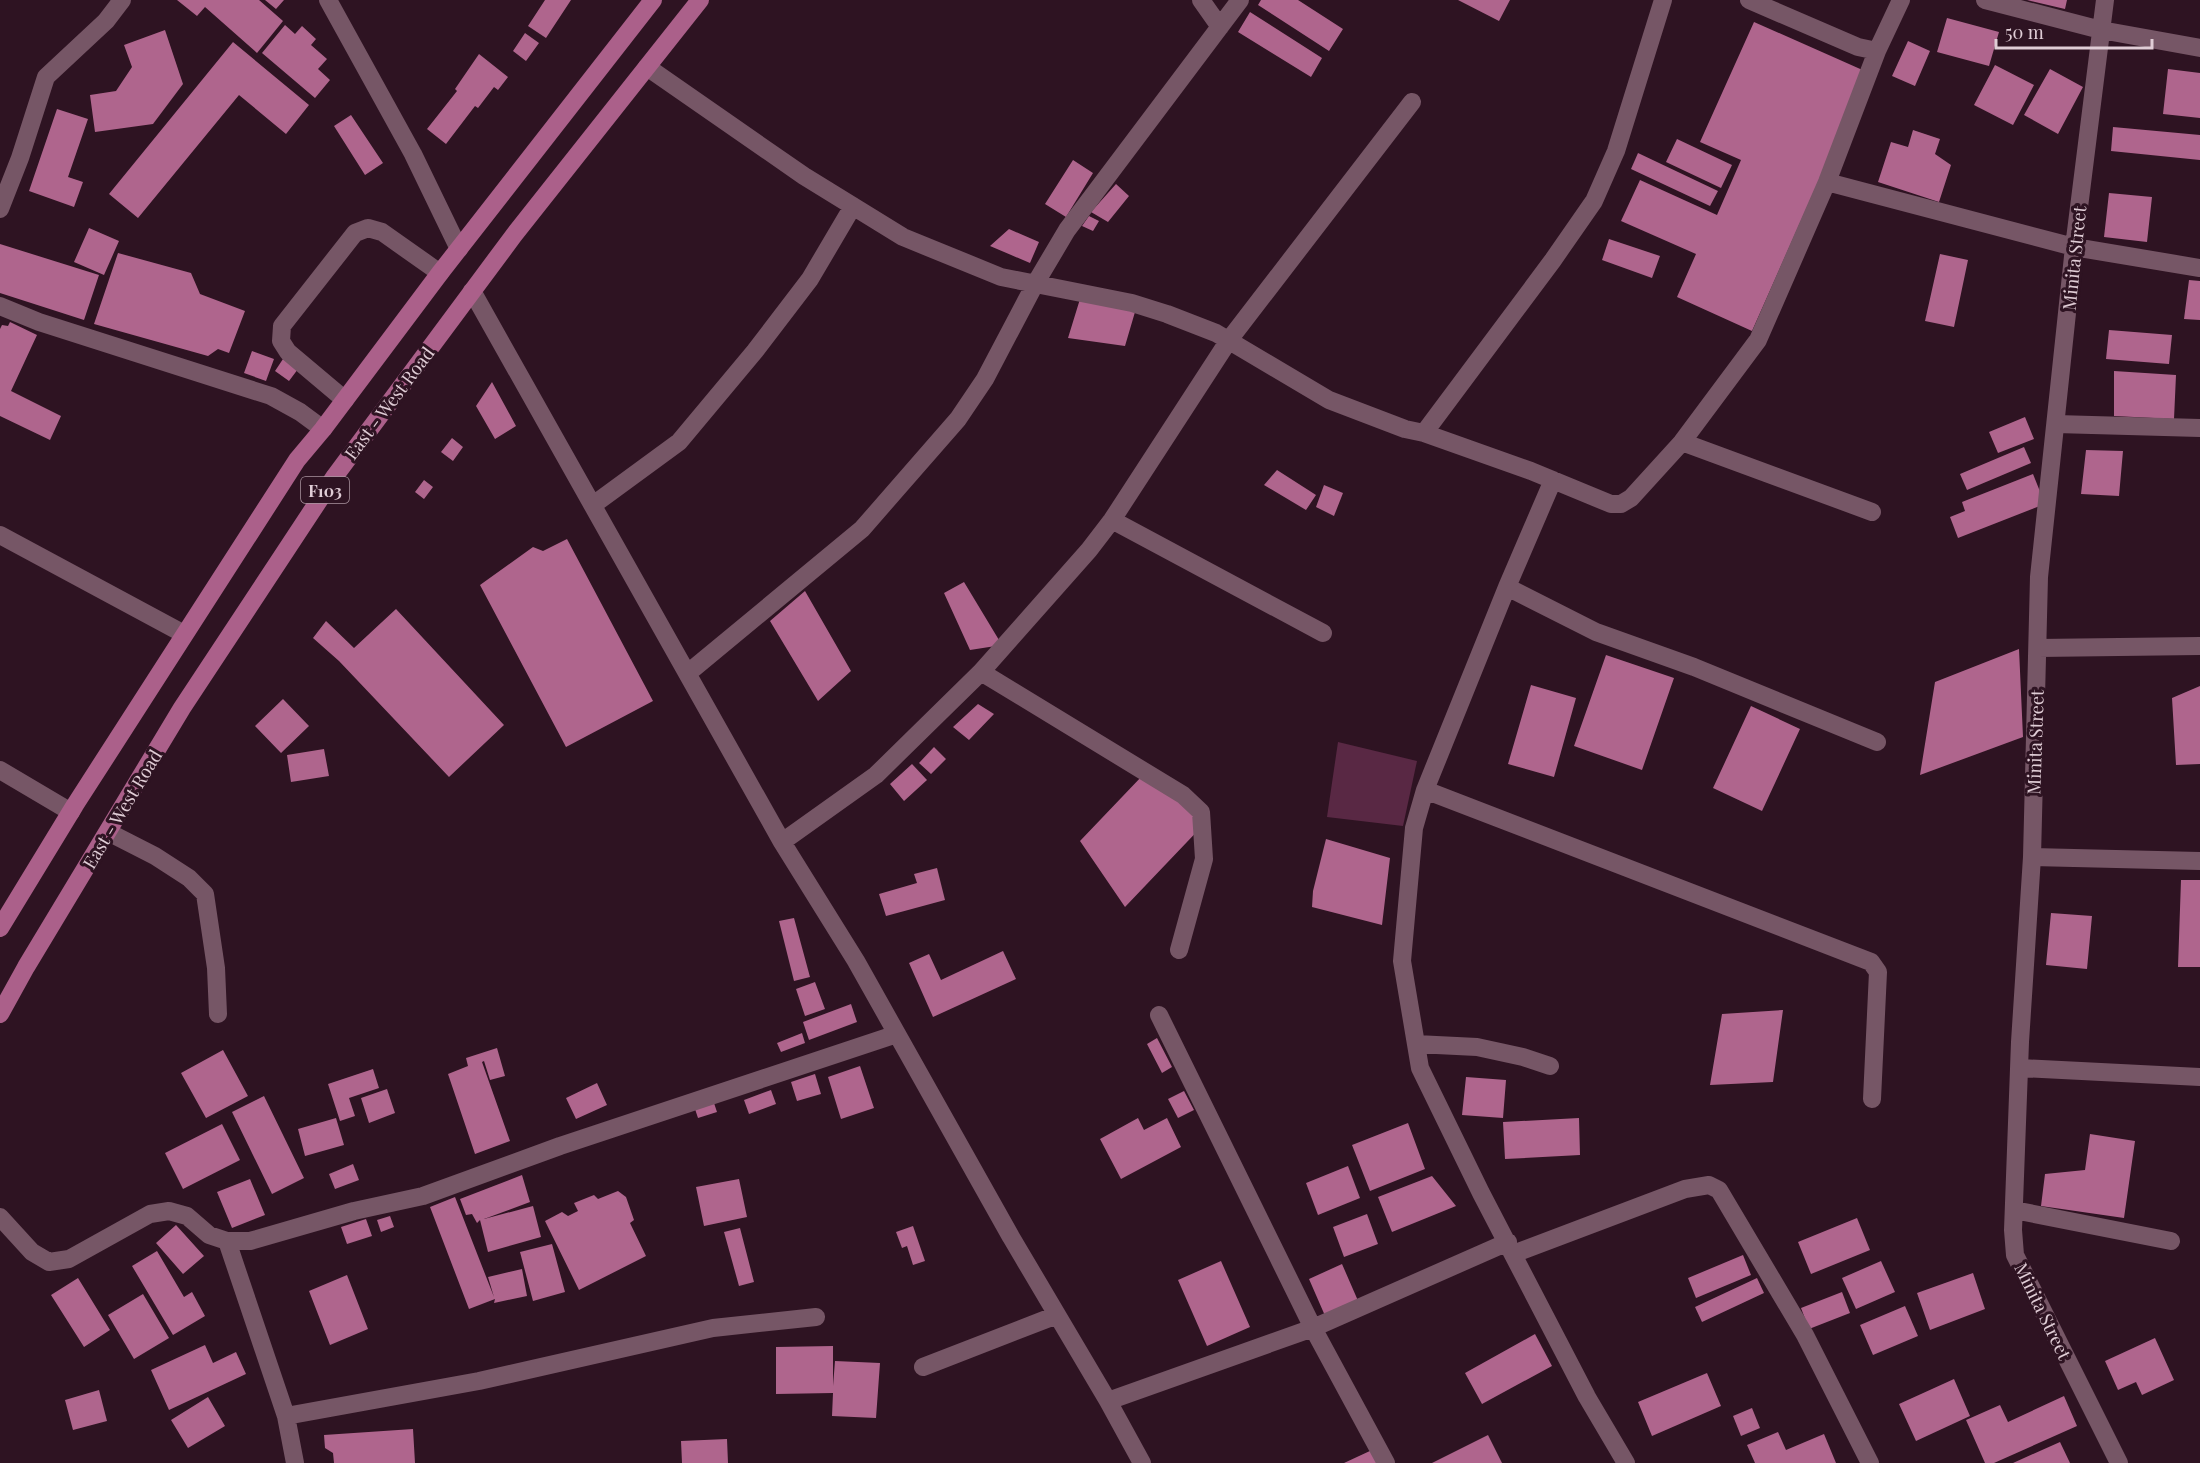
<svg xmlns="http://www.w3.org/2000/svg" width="2200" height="1463" font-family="'Playfair Display',serif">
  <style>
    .green { fill: #592844 }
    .building { fill: #af658d }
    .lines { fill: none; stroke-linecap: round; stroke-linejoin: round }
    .minor { stroke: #765666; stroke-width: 18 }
    .major { stroke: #ab608a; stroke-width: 18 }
    .labels { text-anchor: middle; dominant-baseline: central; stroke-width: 6; stroke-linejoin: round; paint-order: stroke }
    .shield { fill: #2e1322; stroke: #ab95a0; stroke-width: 1.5 }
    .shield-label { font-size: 16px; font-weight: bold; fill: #e0cdd6 }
    .street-label { font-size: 18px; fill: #e0cdd6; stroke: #2e1322 }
  </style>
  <rect width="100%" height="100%" fill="#2e1322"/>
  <path class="green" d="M 1338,742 L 1417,761 L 1403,826 L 1327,817 Z"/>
  <path class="building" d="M 177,0 L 259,0 L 283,21 L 257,53 L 205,7 L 197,16 Z
    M 265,0 L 284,0 L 276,9 Z
    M 545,0 L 571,0 L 546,38 L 528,26 Z
    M 1261,0 L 1298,0 L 1343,29 L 1329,51 L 1258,5 Z
    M 1458,0 L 1510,0 L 1499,21 Z
    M 2027,0 L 2067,0 L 2065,9 Z
    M 1250,12 L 1322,58 L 1311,77 L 1238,32 Z
    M 1947,18 L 1999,32 L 1989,66 L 1937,52 Z
    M 1754,22 L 1867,72 L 1752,331 L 1677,297 L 1696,254 L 1621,221 L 1640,180 L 1717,215 L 1741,160 L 1700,142 Z
    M 285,25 L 295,34 L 302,26 L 316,39 L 311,45 L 327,59 L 318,69 L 330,80 L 315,98 L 262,53 Z
    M 165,30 L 183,84 L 153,124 L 95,132 L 90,95 L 116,91 L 132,67 L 124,45 Z
    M 525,33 L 539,43 L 526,61 L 513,51 Z
    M 1908,41 L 1930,51 L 1915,86 L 1892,76 Z
    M 233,42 L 309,105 L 286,134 L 239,95 L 138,218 L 109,194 Z
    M 479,54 L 508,77 L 498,90 L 494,87 L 478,108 L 475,106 L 446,144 L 427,129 L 457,91 L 455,89 Z
    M 1995,65 L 2034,85 L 2013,125 L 1974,105 Z
    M 2050,69 L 2083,87 L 2058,134 L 2024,115 Z
    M 2168,69 L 2200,73 L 2200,118 L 2163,114 Z
    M 57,109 L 88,119 L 68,177 L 83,182 L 74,207 L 29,191 Z
    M 351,115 L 383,163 L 365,175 L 334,126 Z
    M 2113,127 L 2200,135 L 2200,160 L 2111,151 Z
    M 1913,130 L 1940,139 L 1935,154 L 1951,165 L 1939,202 L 1878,182 L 1891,142 L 1908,147 Z
    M 1677,139 L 1732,165 L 1721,188 L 1666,162 Z
    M 1638,153 L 1718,191 L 1710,206 L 1631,169 Z
    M 1073,160 L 1093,173 L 1066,217 L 1045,204 Z
    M 1116,184 L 1129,196 L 1108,222 L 1091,212 Z
    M 2109,193 L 2152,197 L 2147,242 L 2104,237 Z
    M 1089,216 L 1099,221 L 1093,231 L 1082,226 Z
    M 89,228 L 119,241 L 104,275 L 74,262 Z
    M 1009,229 L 1039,242 L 1030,263 L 990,246 Z
    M 1609,239 L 1660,256 L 1652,278 L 1602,260 Z
    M 0,244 L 99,275 L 84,320 L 0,293 Z
    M 118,253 L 191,273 L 200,294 L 245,311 L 229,353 L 218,349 L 208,356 L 94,324 Z
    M 1940,254 L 1968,260 L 1954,327 L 1925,321 Z
    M 2189,280 L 2200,281 L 2200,320 L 2184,319 Z
    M 1080,299 L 1135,312 L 1125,346 L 1068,338 Z
    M 10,322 L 37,335 L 11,391 L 61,416 L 50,440 L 0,416 L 0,329 L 2,325 L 8,326 Z
    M 2109,330 L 2172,335 L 2169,364 L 2106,359 Z
    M 252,351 L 274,359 L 266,381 L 244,373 Z
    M 283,359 L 298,369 L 289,381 L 275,371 Z
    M 2114,371 L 2176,375 L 2174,419 L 2114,416 Z
    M 492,382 L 516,426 L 495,439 L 476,406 Z
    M 2025,417 L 2034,439 L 1998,453 L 1989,432 Z
    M 452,438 L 463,447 L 453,461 L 441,452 Z
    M 2024,447 L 2031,463 L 1967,490 L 1960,474 Z
    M 2086,450 L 2123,451 L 2119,496 L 2081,494 Z
    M 1277,470 L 1316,495 L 1306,510 L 1264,485 Z
    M 2033,474 L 2045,504 L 1958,538 L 1950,517 L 1965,511 L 1962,502 Z
    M 424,480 L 433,487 L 424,499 L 415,492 Z
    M 1324,485 L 1343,493 L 1334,516 L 1316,507 Z
    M 567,539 L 653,701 L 566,747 L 480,585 L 533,547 L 543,551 Z
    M 964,582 L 1002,645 L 970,650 L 944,593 Z
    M 805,591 L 851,671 L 818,701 L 770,621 Z
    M 396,609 L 504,725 L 449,777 L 339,661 L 313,638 L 326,621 L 354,648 Z
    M 2019,649 L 2023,737 L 1920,775 L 1935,682 Z
    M 1606,655 L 1674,678 L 1642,770 L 1574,746 Z
    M 1531,685 L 1576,698 L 1554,777 L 1508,764 Z
    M 2200,686 L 2200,764 L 2176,765 L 2172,698 Z
    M 283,699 L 309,726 L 281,753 L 255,726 Z
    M 978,704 L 994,714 L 969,740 L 953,727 Z
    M 1751,706 L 1800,729 L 1762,811 L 1713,788 Z
    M 934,747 L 946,759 L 931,774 L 919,763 Z
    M 324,749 L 329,776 L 291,782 L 287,755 Z
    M 912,764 L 927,780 L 904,801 L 890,784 Z
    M 1143,775 L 1207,821 L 1125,907 L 1080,841 Z
    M 1326,839 L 1390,858 L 1382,925 L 1312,907 L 1313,891 Z
    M 937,868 L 945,900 L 886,916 L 879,894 L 917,883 L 914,874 Z
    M 2181,880 L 2200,880 L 2200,967 L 2178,967 Z
    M 2051,913 L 2092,916 L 2087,969 L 2046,965 Z
    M 794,918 L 810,977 L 794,981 L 779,921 Z
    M 1003,951 L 1016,979 L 933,1017 L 909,963 L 929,954 L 941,980 Z
    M 815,982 L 825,1009 L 805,1016 L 796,989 Z
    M 851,1004 L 857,1022 L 809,1040 L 803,1022 Z
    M 1783,1010 L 1773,1082 L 1710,1085 L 1722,1014 Z
    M 802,1033 L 805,1043 L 781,1052 L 777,1043 Z
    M 1157,1038 L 1172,1067 L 1162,1073 L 1147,1044 Z
    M 497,1048 L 505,1076 L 490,1080 L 484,1061 L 482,1062 L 510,1141 L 475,1154 L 448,1074 L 468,1066 L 466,1058 Z
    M 223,1050 L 248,1096 L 206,1118 L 181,1073 Z
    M 860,1066 L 874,1108 L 841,1119 L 828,1077 Z
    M 373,1069 L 379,1088 L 349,1098 L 355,1116 L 340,1121 L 328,1084 Z
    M 815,1074 L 821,1094 L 797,1101 L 791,1082 Z
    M 1466,1077 L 1506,1080 L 1503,1118 L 1462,1115 Z
    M 597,1083 L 607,1105 L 576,1119 L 566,1098 Z
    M 387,1089 L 395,1113 L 369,1123 L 361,1098 Z
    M 771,1090 L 776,1104 L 749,1114 L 744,1100 Z
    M 1184,1091 L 1194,1110 L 1178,1118 L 1168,1099 Z
    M 264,1096 L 304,1178 L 272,1194 L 232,1112 Z
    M 713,1100 L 717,1112 L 698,1118 L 694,1106 Z
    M 336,1118 L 344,1145 L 305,1156 L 298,1129 Z
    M 1138,1118 L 1144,1130 L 1167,1118 L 1181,1147 L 1121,1179 L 1100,1139 Z
    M 1579,1118 L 1580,1155 L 1505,1159 L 1503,1122 Z
    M 1408,1123 L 1425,1169 L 1370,1191 L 1352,1145 Z
    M 222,1124 L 240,1160 L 183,1189 L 165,1153 Z
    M 2090,1134 L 2135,1141 L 2124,1218 L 2041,1206 L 2045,1174 L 2085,1170 Z
    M 353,1164 L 359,1180 L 335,1189 L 329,1174 Z
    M 1348,1166 L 1360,1198 L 1318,1215 L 1306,1183 Z
    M 522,1175 L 530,1202 L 484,1219 L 533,1206 L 541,1237 L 488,1252 L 480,1220 L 477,1223 L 472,1214 L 466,1215 L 460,1199 Z
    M 1432,1176 L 1456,1206 L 1392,1232 L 1378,1197 Z
    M 250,1179 L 265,1215 L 232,1228 L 217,1192 Z
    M 739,1179 L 747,1217 L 704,1226 L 696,1187 Z
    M 618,1191 L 626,1197 L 634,1220 L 630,1223 L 646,1256 L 579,1290 L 545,1221 L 562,1212 L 568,1216 L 578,1211 L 574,1203 L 594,1195 L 598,1199 Z
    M 455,1197 L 494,1297 L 488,1277 L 522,1269 L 527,1296 L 494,1303 L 495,1299 L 469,1309 L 430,1207 Z
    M 1367,1214 L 1378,1244 L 1344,1257 L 1333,1227 Z
    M 390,1216 L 394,1227 L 381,1232 L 377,1220 Z
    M 1857,1218 L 1870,1250 L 1811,1274 L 1798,1242 Z
    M 366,1219 L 372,1236 L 347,1244 L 341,1227 Z
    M 176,1225 L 204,1256 L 183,1274 L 156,1243 Z
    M 913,1226 L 925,1261 L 913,1265 L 907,1246 L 902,1248 L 896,1232 Z
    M 740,1228 L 754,1282 L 739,1286 L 724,1232 Z
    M 552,1244 L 565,1292 L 533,1301 L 520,1252 Z
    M 157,1251 L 184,1297 L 192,1292 L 205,1316 L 173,1335 L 132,1266 Z
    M 1743,1255 L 1751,1275 L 1696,1298 L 1688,1278 Z
    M 1221,1261 L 1250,1327 L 1207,1346 L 1178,1280 Z
    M 1881,1261 L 1895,1292 L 1856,1309 L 1842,1278 Z
    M 1342,1264 L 1359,1303 L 1326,1318 L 1309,1279 Z
    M 1973,1273 L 1985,1309 L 1930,1330 L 1917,1293 Z
    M 347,1275 L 368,1329 L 330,1345 L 309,1291 Z
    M 78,1278 L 110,1330 L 84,1347 L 51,1295 Z
    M 1757,1278 L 1764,1293 L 1702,1322 L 1695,1307 Z
    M 1842,1292 L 1850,1313 L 1809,1329 L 1801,1308 Z
    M 143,1294 L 169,1338 L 134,1359 L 108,1315 Z
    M 1905,1306 L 1918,1336 L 1873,1355 L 1860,1325 Z
    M 1535,1334 L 1552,1366 L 1482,1404 L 1465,1373 Z
    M 2155,1338 L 2174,1380 L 2142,1395 L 2136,1382 L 2118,1390 L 2105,1361 Z
    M 205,1345 L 213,1363 L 236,1352 L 246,1374 L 169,1410 L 151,1370 Z
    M 833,1346 L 833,1386 L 835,1361 L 880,1363 L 876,1418 L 832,1416 L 833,1393 L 776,1394 L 776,1347 Z
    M 1707,1373 L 1721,1406 L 1652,1436 L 1638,1402 Z
    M 1954,1379 L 1970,1416 L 1916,1441 L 1899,1404 Z
    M 99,1390 L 107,1421 L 73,1430 L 65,1400 Z
    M 2064,1396 L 2077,1426 L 1994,1463 L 1985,1463 L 1966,1420 L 2000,1405 L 2008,1422 Z
    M 208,1397 L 225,1426 L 188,1448 L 171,1420 Z
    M 1752,1408 L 1760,1428 L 1741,1436 L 1733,1416 Z
    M 413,1429 L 415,1463 L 334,1463 L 333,1453 L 325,1448 L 324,1435 Z
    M 1778,1432 L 1786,1450 L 1824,1434 L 1836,1463 L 1755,1463 L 1747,1445 Z
    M 1488,1435 L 1502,1463 L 1432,1463 Z
    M 727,1439 L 728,1463 L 682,1463 L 681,1441 Z
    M 2060,1442 L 2070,1463 L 2013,1463 Z
    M 1372,1450 L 1377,1463 L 1344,1463 Z"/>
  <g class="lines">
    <path class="minor" d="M 328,0 L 413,154 L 459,249
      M 1201,0 L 1220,27
      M 1749,0 L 1858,47 L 1877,51
      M 1985,0 L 2101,30 L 2200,48
      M 2105,0 L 2074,247 L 2039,577 L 2032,857 L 2020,1042 L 2013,1230 L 2015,1255 L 2119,1463
      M 647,67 L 804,176 L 903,237 L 1001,277 L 1132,303 L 1167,314 L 1216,333 L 1329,400 L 1405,429 L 1424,433 L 1531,471 L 1611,504 L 1621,504 L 1631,498 L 1682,442 L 1758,340 L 1827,182 L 1877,51 L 1901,0
      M 1827,182 L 2074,247 L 2200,268
      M 0,209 L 20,158 L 46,77 L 106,21 L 122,0
      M 472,291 L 782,842 L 856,961 L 1011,1237 L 1108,1401 L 1142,1463
      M 0,306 L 39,322 L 271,396 L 300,412 L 323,429
      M 345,400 L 288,352 L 281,341 L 282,326 L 355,233 L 368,228 L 382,232 L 440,273
      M 2056,424 L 2200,428
      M 1424,433 L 1553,260 L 1594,201 L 1616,151 L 1663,0
      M 1682,442 L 1872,512
      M 1553,480 L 1507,587 L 1425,790 L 1414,828 L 1402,961 L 1420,1068 L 1481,1193 L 1587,1397 L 1626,1463
      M 593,505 L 679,442 L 755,351 L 810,279 L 853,206
      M 1112,520 L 1323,633
      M 0,535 L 184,634
      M 1507,587 L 1596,632 L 1694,667 L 1877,742
      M 2038,648 L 2200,646
      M 981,672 L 1183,795 L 1201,812 L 1204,859 L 1179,950
      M 688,673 L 862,529 L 958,419 L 985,379 L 1035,284 L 1067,230 L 1240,0
      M 0,770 L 71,812
      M 1425,790 L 1871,962 L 1878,972 L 1872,1099
      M 108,832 L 155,856 L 189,878 L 205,894 L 216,968 L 218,1014
      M 782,842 L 876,775 L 981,672 L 1089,550 L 1112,520 L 1229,340 L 1412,102
      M 2032,857 L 2200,861
      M 1159,1015 L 1313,1328 L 1386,1463
      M 1416,1044 L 1477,1047 L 1523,1057 L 1550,1066
      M 2020,1068 L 2200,1077
      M 2014,1210 L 2171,1241
      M 0,1217 L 32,1252 L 49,1262 L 69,1259 L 150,1214 L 169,1211 L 187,1216 L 209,1235 L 227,1241 L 250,1241 L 354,1211 L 423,1196 L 560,1146 L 897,1034
      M 227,1241 L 286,1416 L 295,1463
      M 1513,1254 L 1685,1189 L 1709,1185 L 1719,1190 L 1805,1335 L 1870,1463
      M 923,1367 L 1057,1315
      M 1108,1401 L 1313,1328 L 1508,1242
      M 286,1416 L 479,1381 L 713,1328 L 816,1317"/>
    <path class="major" d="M 0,928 L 75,805 L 297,460 L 323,429 L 440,273 L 653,0
      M 0,1014 L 26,967 L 182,708 L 335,476 L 514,235 L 700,0"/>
  </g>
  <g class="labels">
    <rect class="shield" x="301" y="477" width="48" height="26" rx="4.5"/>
    <g class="shield-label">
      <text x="325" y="490">F103</text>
    </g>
    <g class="street-label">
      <text transform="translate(2074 258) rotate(-84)">Minita Street</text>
      <text transform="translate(389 403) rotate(-53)">East - West Road</text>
      <text transform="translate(2035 742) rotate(-88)">Minita Street</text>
      <text transform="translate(122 809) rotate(-59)">East - West Road</text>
      <text transform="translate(2043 1311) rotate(64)">Minita Street</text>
    </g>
  </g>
  <path d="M1996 39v9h156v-9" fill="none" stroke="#e0cdd6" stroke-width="3"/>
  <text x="2005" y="39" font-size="18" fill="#e0cdd6" stroke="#2e1322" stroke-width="4.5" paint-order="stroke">50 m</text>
</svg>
